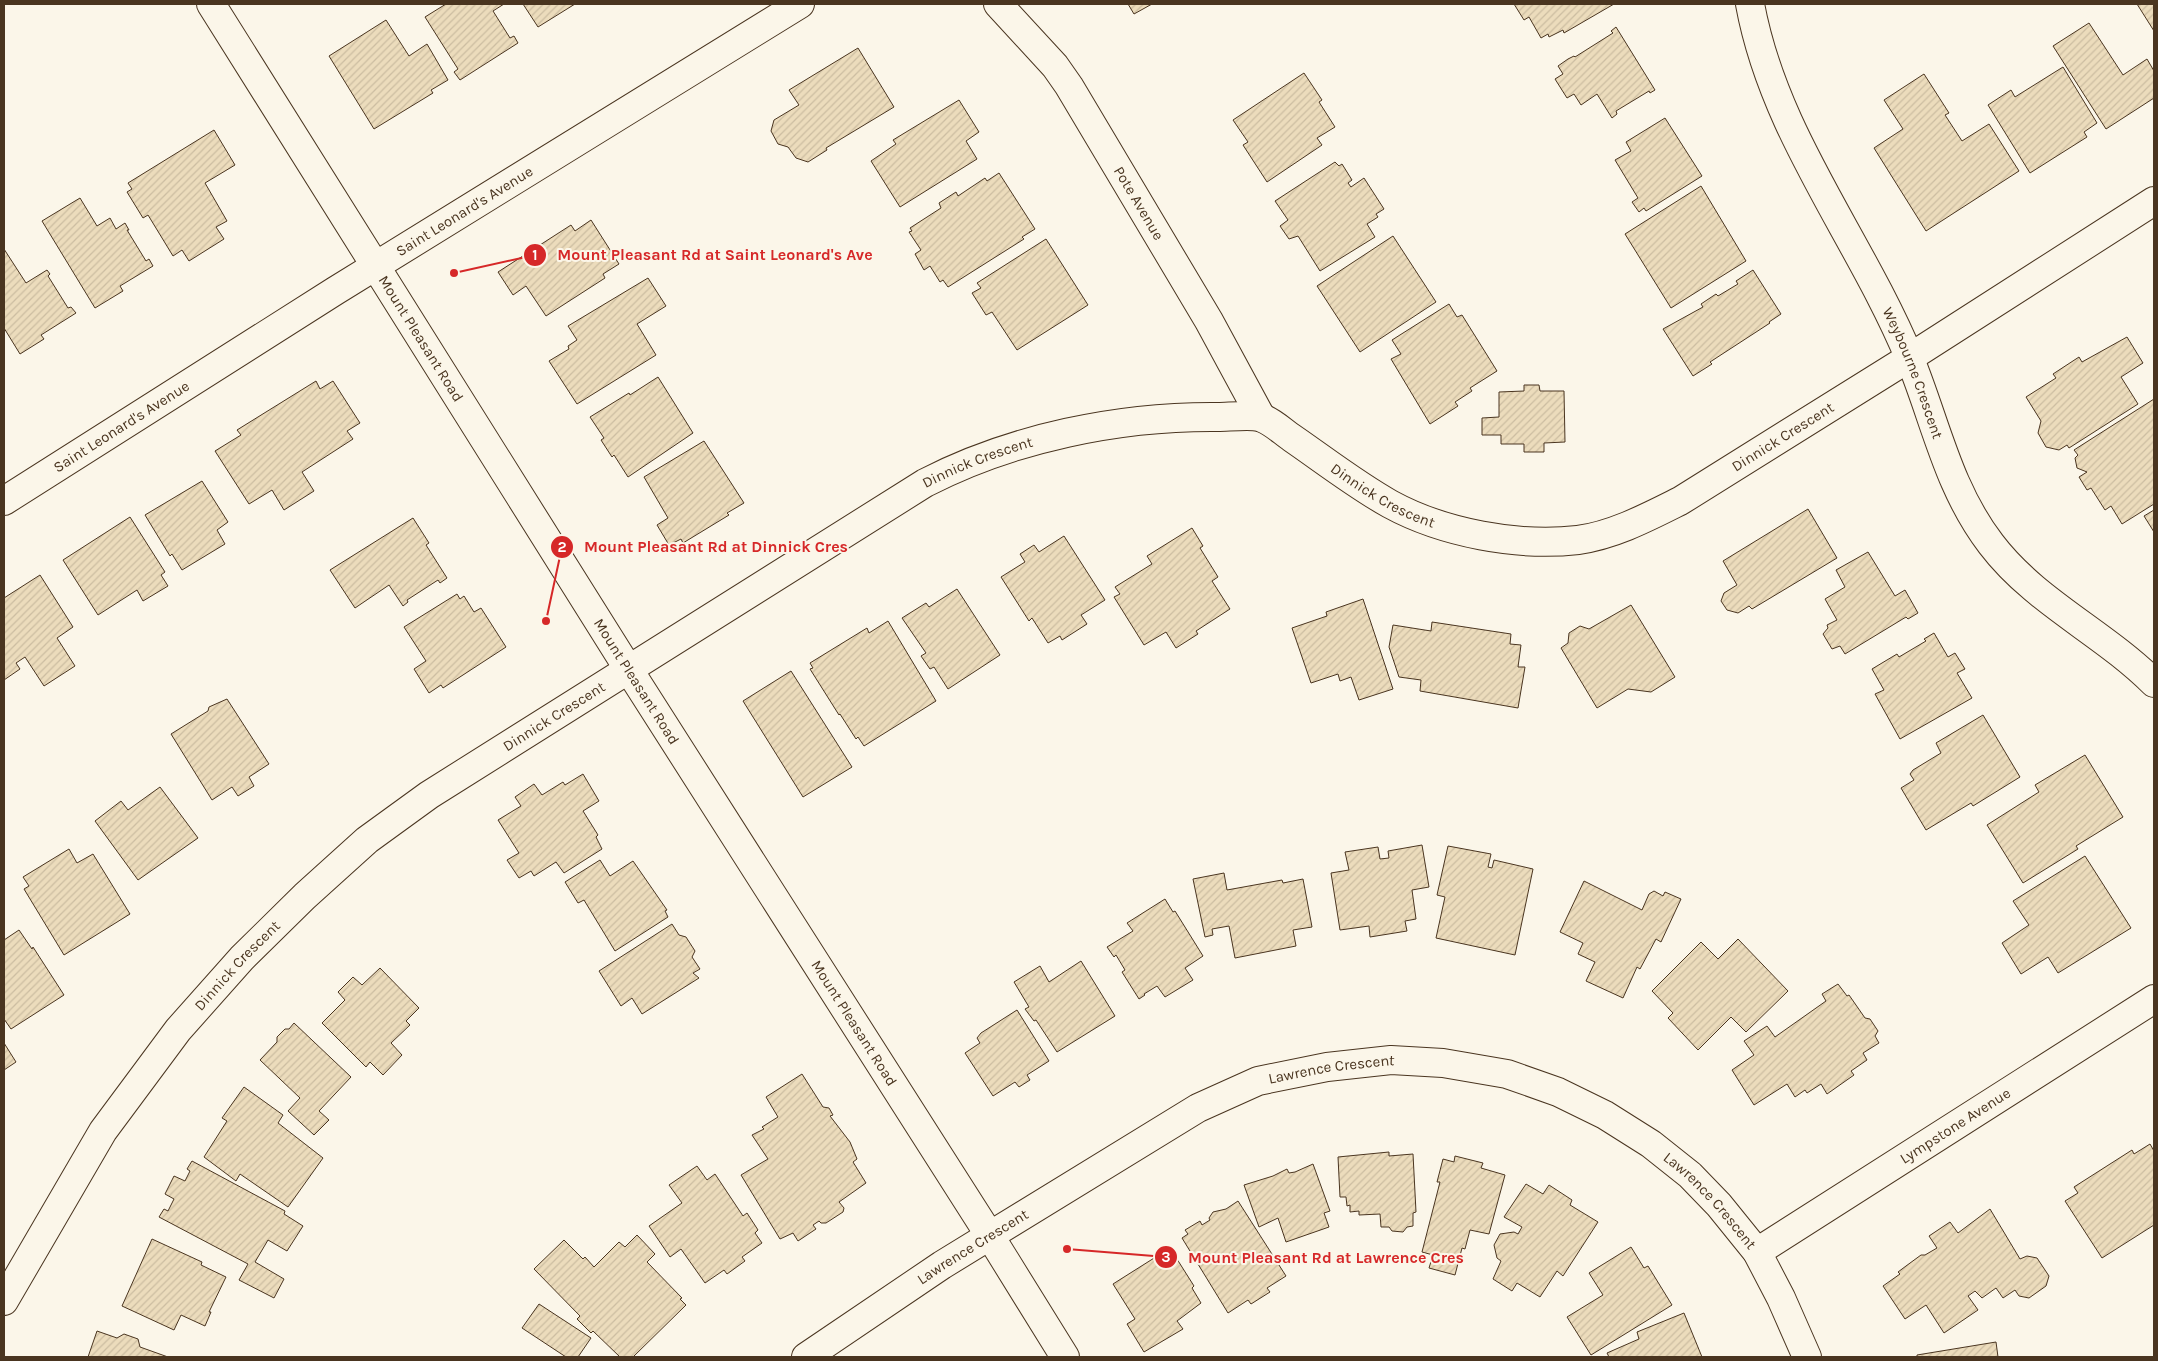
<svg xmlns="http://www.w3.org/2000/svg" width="2158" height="1361" font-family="Karla,sans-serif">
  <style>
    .building { fill: url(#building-hatch); stroke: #4a3520 }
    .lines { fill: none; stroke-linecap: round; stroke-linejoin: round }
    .minor-casing { stroke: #4a3520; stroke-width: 30 }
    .major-casing { stroke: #4a3520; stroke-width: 30 }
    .minor { stroke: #fbf6e9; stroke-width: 28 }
    .major { stroke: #fbf6e9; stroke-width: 28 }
    .labels { text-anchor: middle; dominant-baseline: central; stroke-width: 4; stroke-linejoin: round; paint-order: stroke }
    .street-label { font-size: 15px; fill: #4a3520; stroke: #fbf6e9 }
    .leader { fill: none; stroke: #d62828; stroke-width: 2 }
    .callout-dot { fill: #d62828; stroke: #fbf6e9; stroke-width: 2 }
    .mark-label { font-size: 15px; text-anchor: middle; font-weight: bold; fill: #fff }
    .callout-label { font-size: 16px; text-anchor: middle; font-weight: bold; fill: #d62828; stroke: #fbf6e9; stroke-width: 4; stroke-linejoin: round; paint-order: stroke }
  </style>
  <defs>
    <pattern id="building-hatch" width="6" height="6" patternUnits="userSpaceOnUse" patternTransform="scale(1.25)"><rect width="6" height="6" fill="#ecdcbc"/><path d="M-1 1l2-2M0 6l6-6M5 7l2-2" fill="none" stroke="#ccbda1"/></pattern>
  </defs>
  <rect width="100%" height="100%" fill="#fbf6e9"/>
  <path class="building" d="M 446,4 L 504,4 L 493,11 L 510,38 L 514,36 L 518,43 L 460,80 L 454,72 L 458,69 L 425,17 Z
    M 523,4 L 575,4 L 538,27 Z
    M 1128,4 L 1152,4 L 1134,14 Z
    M 1514,4 L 1614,4 L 1564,33 L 1563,30 L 1549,37 L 1548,34 L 1541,38 L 1529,17 L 1524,20 Z
    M 2137,4 L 2154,4 L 2154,31 Z
    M 386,20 L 409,56 L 427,44 L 448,80 L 431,90 L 433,93 L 374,129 L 329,56 Z
    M 2089,23 L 2123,75 L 2147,59 L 2154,71 L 2154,98 L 2106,129 L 2053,46 Z
    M 1616,27 L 1655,90 L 1650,93 L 1649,91 L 1616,111 L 1617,114 L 1612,118 L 1597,94 L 1581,105 L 1574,94 L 1567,98 L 1555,79 L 1563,74 L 1558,66 L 1568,59 L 1574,56 L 1575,57 L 1613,33 L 1611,31 Z
    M 858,48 L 894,107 L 826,148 L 827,150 L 808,162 L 796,158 L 788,147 L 778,144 L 771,131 L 774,120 L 799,105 L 789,90 Z
    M 2063,67 L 2097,123 L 2084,132 L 2087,137 L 2030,173 L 1988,105 L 2011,90 L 2015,97 Z
    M 1304,73 L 1322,100 L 1319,102 L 1335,127 L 1317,138 L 1322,145 L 1267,182 L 1243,145 L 1248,142 L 1233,120 Z
    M 1924,74 L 1949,113 L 1945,115 L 1962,141 L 1989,124 L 2019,171 L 1926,231 L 1874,148 L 1903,129 L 1884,100 Z
    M 959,100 L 979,132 L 966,141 L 977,159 L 900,207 L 871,161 L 896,144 L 893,140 Z
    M 1665,118 L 1702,176 L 1646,211 L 1644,208 L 1639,212 L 1632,202 L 1638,198 L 1615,160 L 1631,151 L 1626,142 Z
    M 214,130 L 235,165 L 205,183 L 227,221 L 216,227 L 224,239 L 189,261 L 182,250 L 173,256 L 148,215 L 143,218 L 127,192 L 132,189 L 128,183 Z
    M 1335,162 L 1339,166 L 1342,164 L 1352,180 L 1348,183 L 1351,187 L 1364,178 L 1384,209 L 1376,214 L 1378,217 L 1367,224 L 1375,237 L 1320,271 L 1298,236 L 1289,239 L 1280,226 L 1288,220 L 1275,201 Z
    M 999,173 L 1035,229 L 1022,237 L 1024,239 L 948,287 L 943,280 L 940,282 L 930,266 L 924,270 L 915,254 L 921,250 L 909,232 L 912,231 L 910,228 L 941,208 L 939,203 L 956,192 L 958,196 L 985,178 L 987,181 Z
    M 1701,186 L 1746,261 L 1671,308 L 1625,234 Z
    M 80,198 L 97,226 L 110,218 L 116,229 L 125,223 L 129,230 L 127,230 L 146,261 L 149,259 L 153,266 L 120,286 L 123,291 L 95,308 L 42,221 Z
    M 591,220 L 619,264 L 603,274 L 605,278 L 546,316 L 526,286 L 513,295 L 498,272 L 571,225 L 575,231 Z
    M 1393,236 L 1436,302 L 1360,352 L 1317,286 Z
    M 1046,239 L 1088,305 L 1017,350 L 992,312 L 986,315 L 972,293 L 981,288 L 977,283 Z
    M 4,249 L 26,283 L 47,270 L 50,274 L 48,276 L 68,308 L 71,307 L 76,313 L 41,335 L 44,339 L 20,354 L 4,328 Z
    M 1753,270 L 1781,314 L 1769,322 L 1770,323 L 1710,362 L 1712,364 L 1693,376 L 1663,329 L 1703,307 L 1701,304 L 1716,294 L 1718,296 L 1738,284 L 1736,281 Z
    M 648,278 L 666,306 L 637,324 L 656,355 L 577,404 L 549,361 L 569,349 L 568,346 L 577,340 L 568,326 Z
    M 1449,304 L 1457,317 L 1462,315 L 1497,371 L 1470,388 L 1472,391 L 1455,402 L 1458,406 L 1430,424 L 1391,359 L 1401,354 L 1392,340 Z
    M 2127,337 L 2143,363 L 2121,377 L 2138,404 L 2069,448 L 2067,445 L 2059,450 L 2046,447 L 2038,433 L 2041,421 L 2026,397 L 2056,378 L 2053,374 L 2079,357 L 2082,362 Z
    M 658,377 L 693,433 L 628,477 L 614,455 L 612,457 L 601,440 L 604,438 L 590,417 L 629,393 L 630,395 Z
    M 316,381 L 320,389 L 333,381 L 360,423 L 347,431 L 353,439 L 302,472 L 314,491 L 284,510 L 272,490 L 249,504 L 215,451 L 241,435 L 237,430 Z
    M 1524,385 L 1539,385 L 1540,391 L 1564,391 L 1565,442 L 1544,443 L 1544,452 L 1524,452 L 1524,444 L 1501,444 L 1501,435 L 1482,435 L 1482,418 L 1499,417 L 1499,392 L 1524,391 Z
    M 2154,399 L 2154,504 L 2122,524 L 2111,506 L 2105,510 L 2091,488 L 2087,490 L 2079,477 L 2087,472 L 2077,468 L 2075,458 L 2078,455 L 2074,450 Z
    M 704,441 L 744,503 L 727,513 L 729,515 L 683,543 L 681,539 L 669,545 L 657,525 L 668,518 L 644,477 Z
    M 202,481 L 228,522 L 217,530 L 225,544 L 182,570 L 172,554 L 170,556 L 145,515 Z
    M 1808,509 L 1837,558 L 1752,609 L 1749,606 L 1738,613 L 1727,610 L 1721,601 L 1724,593 L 1737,585 L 1723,561 Z
    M 2154,510 L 2154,532 L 2144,516 Z
    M 130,517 L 165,572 L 161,575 L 168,586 L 143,601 L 137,590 L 98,615 L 63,560 Z
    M 413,518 L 429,543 L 426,545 L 447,578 L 440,583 L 438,580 L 407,600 L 408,602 L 403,606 L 389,585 L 355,608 L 330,570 Z
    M 1192,528 L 1203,546 L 1200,548 L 1218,577 L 1212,581 L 1230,609 L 1196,631 L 1198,634 L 1176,648 L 1166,632 L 1144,645 L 1114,597 L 1120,594 L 1115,587 L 1152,564 L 1147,556 Z
    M 1064,536 L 1105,600 L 1081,615 L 1087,624 L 1062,640 L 1060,636 L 1048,643 L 1032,618 L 1029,621 L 1001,577 L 1025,562 L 1020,554 L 1034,545 L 1039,552 Z
    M 1868,552 L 1895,596 L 1905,590 L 1918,613 L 1908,619 L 1906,617 L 1845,654 L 1840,646 L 1832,649 L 1823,634 L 1828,628 L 1827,625 L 1837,620 L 1825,599 L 1845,587 L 1836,570 Z
    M 40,575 L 73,627 L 57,638 L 75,666 L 44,686 L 25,657 L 16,663 L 20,669 L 4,680 L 4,598 Z
    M 957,589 L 1000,655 L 948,689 L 934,667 L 930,669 L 921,656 L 926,653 L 902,618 L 926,603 L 929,607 Z
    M 457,594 L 460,599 L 464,596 L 474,612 L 481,608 L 506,647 L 443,688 L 441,685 L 429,693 L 414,669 L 426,661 L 404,627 Z
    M 1363,599 L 1393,689 L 1359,700 L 1351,677 L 1340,681 L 1338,674 L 1311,683 L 1292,628 L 1327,616 L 1326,612 Z
    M 1631,605 L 1675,677 L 1651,692 L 1628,689 L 1597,708 L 1561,648 L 1568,643 L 1569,633 L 1580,626 L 1589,629 Z
    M 888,621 L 936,701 L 864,746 L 858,737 L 856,739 L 840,714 L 839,715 L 810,669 L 813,668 L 810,663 L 867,628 L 869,633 Z
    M 1432,622 L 1511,634 L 1510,644 L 1521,645 L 1518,667 L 1525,667 L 1518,708 L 1420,691 L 1421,680 L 1399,677 L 1389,647 L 1393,625 L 1431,631 Z
    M 1934,633 L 1948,657 L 1955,653 L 1965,669 L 1957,673 L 1972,698 L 1900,739 L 1875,694 L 1884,690 L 1872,669 L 1897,654 L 1899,657 L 1926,641 L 1924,639 Z
    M 791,671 L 852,767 L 803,797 L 743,701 Z
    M 227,699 L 269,764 L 249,777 L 254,786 L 238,796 L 232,787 L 212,800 L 171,734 L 208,711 L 209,707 Z
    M 1983,715 L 2020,777 L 1973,806 L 1971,803 L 1926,830 L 1901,788 L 1914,780 L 1910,774 L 1913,770 L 1941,753 L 1936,743 Z
    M 2085,755 L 2123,817 L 2076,846 L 2078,849 L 2023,883 L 1987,825 L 2039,792 L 2035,785 Z
    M 583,774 L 599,801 L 583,811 L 598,835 L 596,837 L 602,849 L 564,873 L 556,862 L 534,876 L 531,871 L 519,878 L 507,860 L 519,853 L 498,820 L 521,806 L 515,797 L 534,784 L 542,795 L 563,782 L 565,785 Z
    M 160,787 L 198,838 L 138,880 L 95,821 L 121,801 L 128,810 Z
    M 1422,845 L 1429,887 L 1412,890 L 1416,919 L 1405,921 L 1407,931 L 1370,937 L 1369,926 L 1340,930 L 1331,873 L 1349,870 L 1345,852 L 1378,847 L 1380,859 L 1389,858 L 1388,851 Z
    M 1448,846 L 1491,854 L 1488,867 L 1492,868 L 1494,860 L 1533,869 L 1515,955 L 1436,938 L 1445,897 L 1437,895 Z
    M 69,849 L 77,863 L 93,854 L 130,914 L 64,955 L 24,889 L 29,886 L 23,877 Z
    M 2085,856 L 2131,928 L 2058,973 L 2048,957 L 2021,974 L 2002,943 L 2029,925 L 2013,901 Z
    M 600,860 L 610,876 L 633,861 L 667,910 L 665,911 L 668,917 L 615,951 L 584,900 L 578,903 L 565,882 Z
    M 1224,873 L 1227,890 L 1282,880 L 1283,883 L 1303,879 L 1312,927 L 1293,930 L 1296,946 L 1235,958 L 1229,926 L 1212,929 L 1213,935 L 1205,937 L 1193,879 Z
    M 1584,881 L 1642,910 L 1649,894 L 1654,891 L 1663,896 L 1665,892 L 1681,899 L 1661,942 L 1656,939 L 1640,969 L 1637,967 L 1623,998 L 1586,981 L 1595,962 L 1578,954 L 1583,943 L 1560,932 Z
    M 1165,899 L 1173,912 L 1175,911 L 1203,956 L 1185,968 L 1193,980 L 1165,997 L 1157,986 L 1144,994 L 1145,995 L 1139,999 L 1122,972 L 1125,970 L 1116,955 L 1114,957 L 1107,947 L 1133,931 L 1127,923 Z
    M 672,924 L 679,935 L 686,937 L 695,951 L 692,957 L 700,969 L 693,973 L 699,978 L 642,1014 L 632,998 L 621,1006 L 599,971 Z
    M 19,930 L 32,949 L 33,947 L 64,995 L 11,1029 L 4,1019 L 4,940 Z
    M 1738,939 L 1788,991 L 1746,1032 L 1731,1017 L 1698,1050 L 1668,1018 L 1673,1013 L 1652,991 L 1701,942 L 1718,959 Z
    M 1081,961 L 1115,1016 L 1057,1052 L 1036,1020 L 1034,1021 L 1025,1009 L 1029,1007 L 1014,982 L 1040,966 L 1049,982 Z
    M 380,968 L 419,1008 L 406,1021 L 410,1025 L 391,1043 L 402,1055 L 383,1075 L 370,1062 L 366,1067 L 322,1023 L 345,1000 L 338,992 L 353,977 L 362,985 Z
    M 1838,984 L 1847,996 L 1849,995 L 1865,1018 L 1870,1019 L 1878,1031 L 1875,1036 L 1879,1043 L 1863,1053 L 1867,1060 L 1851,1071 L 1854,1075 L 1827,1094 L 1821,1084 L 1807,1093 L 1805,1090 L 1795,1097 L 1787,1084 L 1754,1105 L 1732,1070 L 1754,1055 L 1744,1041 L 1767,1026 L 1775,1037 L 1826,1001 L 1822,994 Z
    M 1017,1010 L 1049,1061 L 1027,1075 L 1030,1080 L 1019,1087 L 1015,1082 L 993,1096 L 965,1053 L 980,1043 L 977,1038 L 981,1033 Z
    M 294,1023 L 351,1077 L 319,1111 L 329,1120 L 314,1135 L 288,1111 L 300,1098 L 260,1060 L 277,1042 L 277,1037 L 285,1029 L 289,1029 Z
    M 4,1043 L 16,1062 L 4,1070 Z
    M 802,1074 L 823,1107 L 829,1108 L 833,1115 L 830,1116 L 850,1142 L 857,1159 L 853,1162 L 866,1183 L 839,1202 L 844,1208 L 843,1212 L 826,1223 L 821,1223 L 819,1221 L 813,1225 L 816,1229 L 798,1241 L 793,1233 L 780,1239 L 741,1175 L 768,1159 L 752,1135 L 764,1129 L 762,1127 L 778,1117 L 766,1097 Z
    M 244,1087 L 283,1115 L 278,1123 L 323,1158 L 288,1207 L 240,1174 L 236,1181 L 204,1157 L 227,1121 L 222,1118 Z
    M 2150,1144 L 2154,1151 L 2154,1225 L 2102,1258 L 2065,1201 L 2078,1193 L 2074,1187 L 2132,1150 L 2134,1154 Z
    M 1389,1152 L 1389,1156 L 1413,1154 L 1416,1212 L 1413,1213 L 1413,1226 L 1407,1227 L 1403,1232 L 1392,1231 L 1389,1227 L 1381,1227 L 1380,1214 L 1359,1215 L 1359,1211 L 1350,1212 L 1350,1205 L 1347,1206 L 1346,1197 L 1340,1197 L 1338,1157 Z
    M 1455,1156 L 1483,1163 L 1481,1168 L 1505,1175 L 1489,1234 L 1470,1230 L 1465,1249 L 1462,1248 L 1455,1275 L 1429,1268 L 1433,1255 L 1422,1252 L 1440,1182 L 1437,1182 L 1443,1159 L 1454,1162 Z
    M 192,1161 L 285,1211 L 284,1214 L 303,1226 L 287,1251 L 268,1240 L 255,1262 L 284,1279 L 274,1298 L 239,1280 L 248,1264 L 159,1217 L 164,1209 L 168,1211 L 174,1199 L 165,1194 L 174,1176 L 185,1181 L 190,1171 L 187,1169 Z
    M 1313,1164 L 1330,1211 L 1324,1213 L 1329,1227 L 1286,1242 L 1278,1218 L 1259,1227 L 1244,1185 L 1273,1176 L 1287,1169 L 1289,1173 L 1295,1172 Z
    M 697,1166 L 707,1180 L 715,1174 L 743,1216 L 747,1213 L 758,1230 L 755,1233 L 762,1243 L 742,1257 L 745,1261 L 727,1274 L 724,1270 L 705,1283 L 681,1249 L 670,1257 L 649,1226 L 682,1203 L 669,1185 Z
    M 1526,1184 L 1543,1194 L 1549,1185 L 1572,1200 L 1570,1205 L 1598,1222 L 1563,1276 L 1557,1271 L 1540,1297 L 1517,1283 L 1512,1291 L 1493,1279 L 1501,1261 L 1497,1258 L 1494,1245 L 1500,1234 L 1514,1232 L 1518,1234 L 1522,1227 L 1504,1217 Z
    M 1238,1201 L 1286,1276 L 1267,1288 L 1270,1292 L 1251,1304 L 1248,1300 L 1228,1313 L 1182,1238 L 1188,1234 L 1185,1230 L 1200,1221 L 1202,1225 L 1210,1220 L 1209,1218 L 1213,1212 L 1226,1209 Z
    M 1990,1209 L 2020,1259 L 2027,1256 L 2037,1258 L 2049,1276 L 2046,1286 L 2029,1298 L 2019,1296 L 2015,1290 L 2003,1298 L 1996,1288 L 1982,1298 L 1975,1291 L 1968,1296 L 1978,1310 L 1944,1333 L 1926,1305 L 1905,1319 L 1883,1286 L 1900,1274 L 1898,1272 L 1906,1266 L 1921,1255 L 1925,1255 L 1937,1248 L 1929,1236 L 1950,1222 L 1958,1233 Z
    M 637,1235 L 655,1254 L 647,1262 L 682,1298 L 680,1299 L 686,1305 L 633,1357 L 620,1357 L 593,1331 L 591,1333 L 577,1319 L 580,1316 L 534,1269 L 564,1240 L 583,1259 L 585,1257 L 594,1267 L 619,1242 L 625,1247 Z
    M 152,1239 L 202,1262 L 201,1265 L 226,1277 L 209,1312 L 211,1312 L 205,1326 L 181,1315 L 174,1330 L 122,1306 Z
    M 1631,1247 L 1644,1268 L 1648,1266 L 1672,1305 L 1591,1355 L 1567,1317 L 1603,1295 L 1589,1273 Z
    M 1170,1248 L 1194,1286 L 1192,1288 L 1201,1303 L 1177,1321 L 1183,1329 L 1144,1352 L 1127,1324 L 1135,1319 L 1113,1284 Z
    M 539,1304 L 591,1338 L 578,1357 L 566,1357 L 522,1328 Z
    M 1684,1313 L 1702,1357 L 1609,1357 L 1607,1353 L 1639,1339 L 1637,1332 Z
    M 97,1331 L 117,1338 L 124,1334 L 138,1339 L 140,1347 L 168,1357 L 88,1357 Z
    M 1996,1342 L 1998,1357 L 1917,1357 L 1917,1355 Z"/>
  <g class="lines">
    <defs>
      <g id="minor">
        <path id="s1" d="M 998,4 L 1055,66 L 1069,86 L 1209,321 L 1261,417"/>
        <path id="s2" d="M 1750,4 C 1774,135 1860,238 1910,359 C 1936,423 1948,488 1991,544 C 2035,602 2103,632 2154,683"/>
        <path id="s3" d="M 4,501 L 335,291 L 800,4"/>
        <path id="s4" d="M 1757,1252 L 2154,999"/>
        <path id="s5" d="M 4,1301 L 103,1131 L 178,1030 L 242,958 L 305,896 L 367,840 L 429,795 L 925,483 C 1012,438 1119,416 1218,417 C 1229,417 1253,414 1262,418 C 1273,422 1283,432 1292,438 C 1324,460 1356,485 1390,504 C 1443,533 1518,547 1578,540 C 1614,535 1648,517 1680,501 L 1909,358 L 2154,201"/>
        <path id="s6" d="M 806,1357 L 942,1265 L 1198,1108 L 1258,1081 L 1327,1067 L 1391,1060 L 1443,1063 L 1507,1074 L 1558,1092 L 1605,1115 L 1651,1144 L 1690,1175 L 1719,1205 L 1757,1252 L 1781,1298 L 1807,1357"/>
      </g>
      <g id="major">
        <path id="s7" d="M 211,4 L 629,670 L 990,1236 L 1065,1357"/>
      </g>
    </defs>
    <use href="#minor" class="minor-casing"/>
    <use href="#major" class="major-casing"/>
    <use href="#minor" class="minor"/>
    <use href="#major" class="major"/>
  </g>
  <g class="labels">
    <g class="street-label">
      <text stroke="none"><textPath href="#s1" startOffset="245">Pote Avenue</textPath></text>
      <text stroke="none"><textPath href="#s3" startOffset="544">Saint Leonard's Avenue</textPath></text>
      <text stroke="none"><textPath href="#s7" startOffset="395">Mount Pleasant Road</textPath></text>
      <text stroke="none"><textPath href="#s2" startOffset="405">Weybourne Crescent</textPath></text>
      <text stroke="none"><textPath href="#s3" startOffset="139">Saint Leonard's Avenue</textPath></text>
      <text stroke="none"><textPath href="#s5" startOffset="2180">Dinnick Crescent</textPath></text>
      <text stroke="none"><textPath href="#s5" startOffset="1310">Dinnick Crescent</textPath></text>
      <text stroke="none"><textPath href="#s5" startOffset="1745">Dinnick Crescent</textPath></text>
      <text stroke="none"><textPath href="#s7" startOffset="800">Mount Pleasant Road</textPath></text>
      <text stroke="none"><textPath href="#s5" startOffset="815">Dinnick Crescent</textPath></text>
      <text stroke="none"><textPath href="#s5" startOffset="410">Dinnick Crescent</textPath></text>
      <text stroke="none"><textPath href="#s7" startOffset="1205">Mount Pleasant Road</textPath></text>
      <text stroke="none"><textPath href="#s6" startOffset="605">Lawrence Crescent</textPath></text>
      <text stroke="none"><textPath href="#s4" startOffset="235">Lympstone Avenue</textPath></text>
      <text stroke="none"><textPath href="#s6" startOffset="1025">Lawrence Crescent</textPath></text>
      <text stroke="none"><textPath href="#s6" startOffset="200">Lawrence Crescent</textPath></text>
    </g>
  </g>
  <path class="leader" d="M454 273L535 255M546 621L562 547M1067 1249L1166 1257"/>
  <g class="callout-dot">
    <circle cx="454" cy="273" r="5"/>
    <circle cx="546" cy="621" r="5"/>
    <circle cx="1067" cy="1249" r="5"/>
    <circle cx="535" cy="255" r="12"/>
    <circle cx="562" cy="547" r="12"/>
    <circle cx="1166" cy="1257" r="12"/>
  </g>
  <g class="mark-label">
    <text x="535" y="260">1</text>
    <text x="562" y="552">2</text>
    <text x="1166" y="1262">3</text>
  </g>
  <g class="callout-label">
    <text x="715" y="260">Mount Pleasant Rd at Saint Leonard's Ave</text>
    <text x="716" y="552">Mount Pleasant Rd at Dinnick Cres</text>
    <text x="1326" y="1263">Mount Pleasant Rd at Lawrence Cres</text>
  </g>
  <rect width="2158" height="1361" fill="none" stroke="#4a3520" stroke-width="10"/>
</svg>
